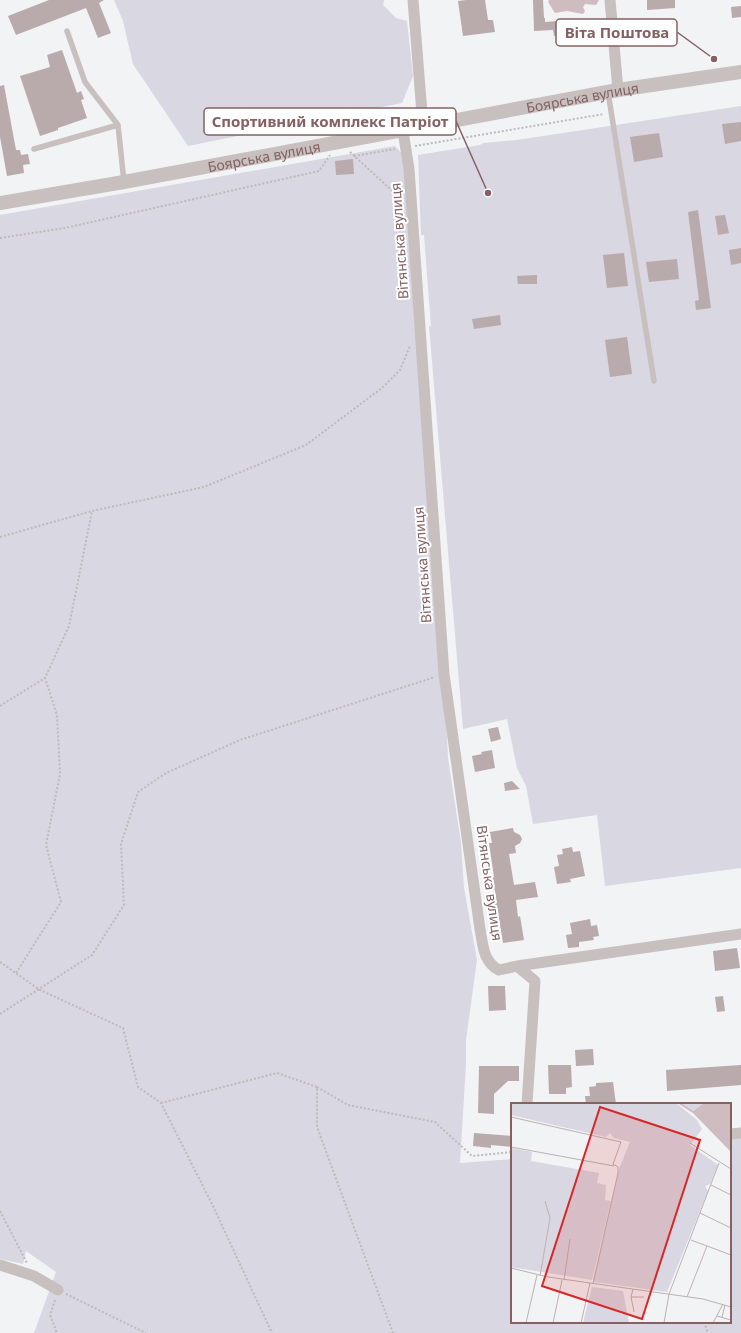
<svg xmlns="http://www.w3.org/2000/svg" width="741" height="1333" font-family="'Noto Sans',sans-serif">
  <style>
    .green { fill: #d8d7e2 }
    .water { fill: #cebcc0 }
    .building { fill: #b9aaab }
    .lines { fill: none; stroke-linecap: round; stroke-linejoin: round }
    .path { stroke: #bfb9b9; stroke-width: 2; stroke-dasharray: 2 2; stroke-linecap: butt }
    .service { stroke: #c8bfbf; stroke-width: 5.5 }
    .minor { stroke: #c8bfbf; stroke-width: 11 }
    .tertiary { stroke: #c8bfbf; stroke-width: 14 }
    .labels { text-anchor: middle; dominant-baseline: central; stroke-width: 4; stroke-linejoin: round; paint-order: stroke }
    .street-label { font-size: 14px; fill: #856162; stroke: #fff }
    .inset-river { fill: none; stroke: #cebcc0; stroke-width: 2 }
    .inset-road { fill: none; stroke: #c0b0b1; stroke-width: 1 }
    .view { fill: #d62828; fill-opacity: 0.15; stroke: #d62828; stroke-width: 2 }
    .inset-edge { fill: none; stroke: #856162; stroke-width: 2 }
    .leader { fill: none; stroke: #856162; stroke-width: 1.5 }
    .callout-dot { fill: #856162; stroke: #fff; stroke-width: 1.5 }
    .callout { fill: #fff; stroke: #856162; stroke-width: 1.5 }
    .callout-label { font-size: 15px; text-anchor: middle; font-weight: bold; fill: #856162 }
  </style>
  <rect width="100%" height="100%" fill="#f1f3f5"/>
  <path class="green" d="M 114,0 L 384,0 L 383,5 L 396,18 L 407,21 L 413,76 L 402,103 L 188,146 L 133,64 L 123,21 Z
    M 741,106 L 741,868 L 605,886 L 597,815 L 533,824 L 526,786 L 517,768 L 507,719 L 463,729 L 429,326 L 431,326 L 424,235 L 421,235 L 418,155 L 480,145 L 483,143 L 517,140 Z
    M 395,146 L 412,165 L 433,462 L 448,758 L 461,843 L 464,888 L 477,960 L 466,1040 L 466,1064 L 460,1163 L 512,1159 L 512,1322 L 730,1322 L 730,1138 L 741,1137 L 741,1333 L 34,1333 L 56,1272 L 26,1251 L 23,1264 L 0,1259 L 0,215 Z"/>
  <path class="water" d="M 549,0 L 599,0 L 596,5 L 585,4 L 583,7 L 585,11 L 583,14 L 567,11 L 555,13 L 548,2 Z"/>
  <path class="building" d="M 49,0 L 104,0 L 99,3 L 111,33 L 98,38 L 86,8 L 16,35 L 8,16 Z
    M 466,0 L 485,0 L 488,20 L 493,20 L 495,32 L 463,36 L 458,1 Z
    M 533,0 L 543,0 L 544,18 L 545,18 L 545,22 L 569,20 L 571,35 L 554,36 L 553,30 L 534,31 Z
    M 647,0 L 675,0 L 675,8 L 647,10 Z
    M 741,6 L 741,17 L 732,18 L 731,7 Z
    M 62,50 L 77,93 L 81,91 L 84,99 L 81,100 L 87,118 L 58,128 L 58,130 L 40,136 L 20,76 L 50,67 L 47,55 Z
    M 4,85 L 16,150 L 20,150 L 21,155 L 28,154 L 30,164 L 23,165 L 24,173 L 7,176 L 0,137 L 0,86 Z
    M 741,122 L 741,141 L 725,144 L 722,124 Z
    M 659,133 L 663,157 L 634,162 L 630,137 Z
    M 353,159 L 354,174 L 336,175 L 335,161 Z
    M 698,210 L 711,308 L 696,310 L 695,301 L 699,300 L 688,212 Z
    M 725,215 L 729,233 L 718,235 L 715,216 Z
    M 741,248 L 741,263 L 731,265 L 729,250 Z
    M 624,253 L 628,286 L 607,288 L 603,255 Z
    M 677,259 L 679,279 L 649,282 L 646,262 Z
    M 537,275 L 537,284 L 518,284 L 517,276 Z
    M 500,315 L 501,325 L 474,329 L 472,319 Z
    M 627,337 L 632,374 L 610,377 L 605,340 Z
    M 498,727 L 501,739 L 491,742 L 488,729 Z
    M 492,750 L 495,768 L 475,772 L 472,756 L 482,754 L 481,752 Z
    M 512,781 L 520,789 L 505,791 L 504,783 Z
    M 513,828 L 514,832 L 520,835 L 522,839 L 520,843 L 515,846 L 516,853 L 509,854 L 514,885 L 535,882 L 538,897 L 516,900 L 518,917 L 520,916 L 524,940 L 503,943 L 498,912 L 494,913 L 492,904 L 497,903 L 494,886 L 491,887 L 489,878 L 494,877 L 489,843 L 492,843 L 490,832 Z
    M 572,847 L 573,852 L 580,851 L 585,876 L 570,879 L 571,882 L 557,884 L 554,867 L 559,866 L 557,855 L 563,854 L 562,849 Z
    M 590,919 L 591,926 L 597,925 L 599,936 L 593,937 L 594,940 L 579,942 L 579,947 L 568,948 L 566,935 L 572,934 L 570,923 Z
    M 737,948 L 740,968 L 715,971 L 713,951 Z
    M 488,986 L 505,986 L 506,1010 L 489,1011 Z
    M 723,996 L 725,1011 L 717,1012 L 715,997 Z
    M 593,1049 L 594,1065 L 576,1066 L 575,1050 Z
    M 548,1065 L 571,1065 L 572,1087 L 566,1088 L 566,1094 L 549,1094 Z
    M 741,1065 L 741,1085 L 667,1091 L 666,1070 Z
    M 479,1066 L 519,1066 L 519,1081 L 508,1081 L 494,1094 L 494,1114 L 478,1113 Z
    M 613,1082 L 616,1104 L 586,1104 L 585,1096 L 590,1096 L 589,1087 L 596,1086 L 596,1083 Z
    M 474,1133 L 512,1136 L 512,1147 L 491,1145 L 491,1148 L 473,1146 Z"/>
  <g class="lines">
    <path class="path" d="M 415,146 L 604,114
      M 350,152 L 401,199
      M 354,156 L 395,149
      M 0,238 L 65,228 L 319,171 L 330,155
      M 0,537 L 92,511 L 204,487 L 306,445 L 382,388 L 400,370 L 410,346
      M 0,706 L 45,678 L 69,626 L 92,511
      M 0,962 L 40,990 L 123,1028 L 138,1087 L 161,1103 L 213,1206 L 272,1333
      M 16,973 L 61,902 L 46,845 L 60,774 L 57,715 L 45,678
      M 0,1014 L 92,955 L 124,905 L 121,844 L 138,792 L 166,773 L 240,740 L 435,677
      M 317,1087 L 348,1105 L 435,1122 L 472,1156 L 512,1152
      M 161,1103 L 277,1073 L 317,1087 L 317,1127 L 393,1333
      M 0,1211 L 27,1263
      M 66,1294 L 146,1333
      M 55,1300 L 50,1315 L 57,1333
      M 704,1322 L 708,1333"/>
    <path class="service" d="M 67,31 L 85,82 L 118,125 L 124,182
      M 608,92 L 654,381
      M 34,149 L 118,125"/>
    <path class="minor" d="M 413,0 L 423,126
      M 610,0 L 618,90
      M 403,131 L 409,169 L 444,674 L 480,929 C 483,945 483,962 499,970 L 517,966 L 535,981 L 527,1104
      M 517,966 L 741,934
      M 730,1134 L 741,1133
      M 0,1265 L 34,1276 L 58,1290"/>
    <path class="tertiary" id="s1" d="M 0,203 L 124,182 L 618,90 L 741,72"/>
  </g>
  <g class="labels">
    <g class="street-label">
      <text stroke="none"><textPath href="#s1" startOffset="592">Боярська вулиця</textPath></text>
      <text stroke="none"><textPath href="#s1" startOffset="268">Боярська вулиця</textPath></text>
      <text transform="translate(399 241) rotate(-94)">Вітянська вулиця</text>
      <text transform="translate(422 565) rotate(-94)">Вітянська вулиця</text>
      <text transform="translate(490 883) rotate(82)">Вітянська вулиця</text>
    </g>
  </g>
  <g transform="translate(511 1103)">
    <rect width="220" height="220" fill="#f1f3f5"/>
    <path d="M 0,0 L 165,0 L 186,17 L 191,26 L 179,42 L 207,62 L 199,81 L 194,83 L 197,88 L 156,189 L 84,179 L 82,176 L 108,66 L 119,39 L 103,35 L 99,30 L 95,34 L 0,12 ZM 170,0 L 193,0 L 181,9 ZM 0,45 L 21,49 L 20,58 L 88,70 L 86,80 L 95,82 L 94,97 L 100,98 L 81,177 L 0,164 ZM 81,184 L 112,188 L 118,220 L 72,220 Z" fill="#d8d7e2"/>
    <path d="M 193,0 L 220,0 L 220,49 L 181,9 Z" fill="#cebcc0"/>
    <path class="inset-river" d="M 168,0 L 182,9"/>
    <path class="inset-road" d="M 0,14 L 110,39 L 102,61 L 107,64 L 107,70 L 82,181M 179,40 L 220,66M 0,44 L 103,63M 200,82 L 220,92M 189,110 L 220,125M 180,137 L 220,152M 0,165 L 37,174 L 192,196 L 220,204M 29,173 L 39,115 L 34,98M 53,177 L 59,136M 122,186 L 120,194 L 123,209M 120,194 L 133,194M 176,194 L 196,143M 206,213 L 220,217M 211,214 L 214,202M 15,220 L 26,172M 42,220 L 51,177M 70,220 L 79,180M 153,220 L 158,191 L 208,60M 202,220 L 212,201"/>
    <path class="view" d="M 89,4 L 189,37 L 131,216 L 31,183 Z"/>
    <rect width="220" height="220" class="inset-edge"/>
  </g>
  <path class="leader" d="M714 59L677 32M488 193L456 121"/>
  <g class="callout-dot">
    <circle cx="714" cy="59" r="4"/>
    <circle cx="488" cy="193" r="4"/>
  </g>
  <g class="callout">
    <rect x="556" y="19" width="121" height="27" rx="4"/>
    <rect x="204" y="108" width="252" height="27" rx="4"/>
  </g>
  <g class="callout-label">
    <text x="617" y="38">Віта Поштова</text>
    <text x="330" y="127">Спортивний комплекс Патріот</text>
  </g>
</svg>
